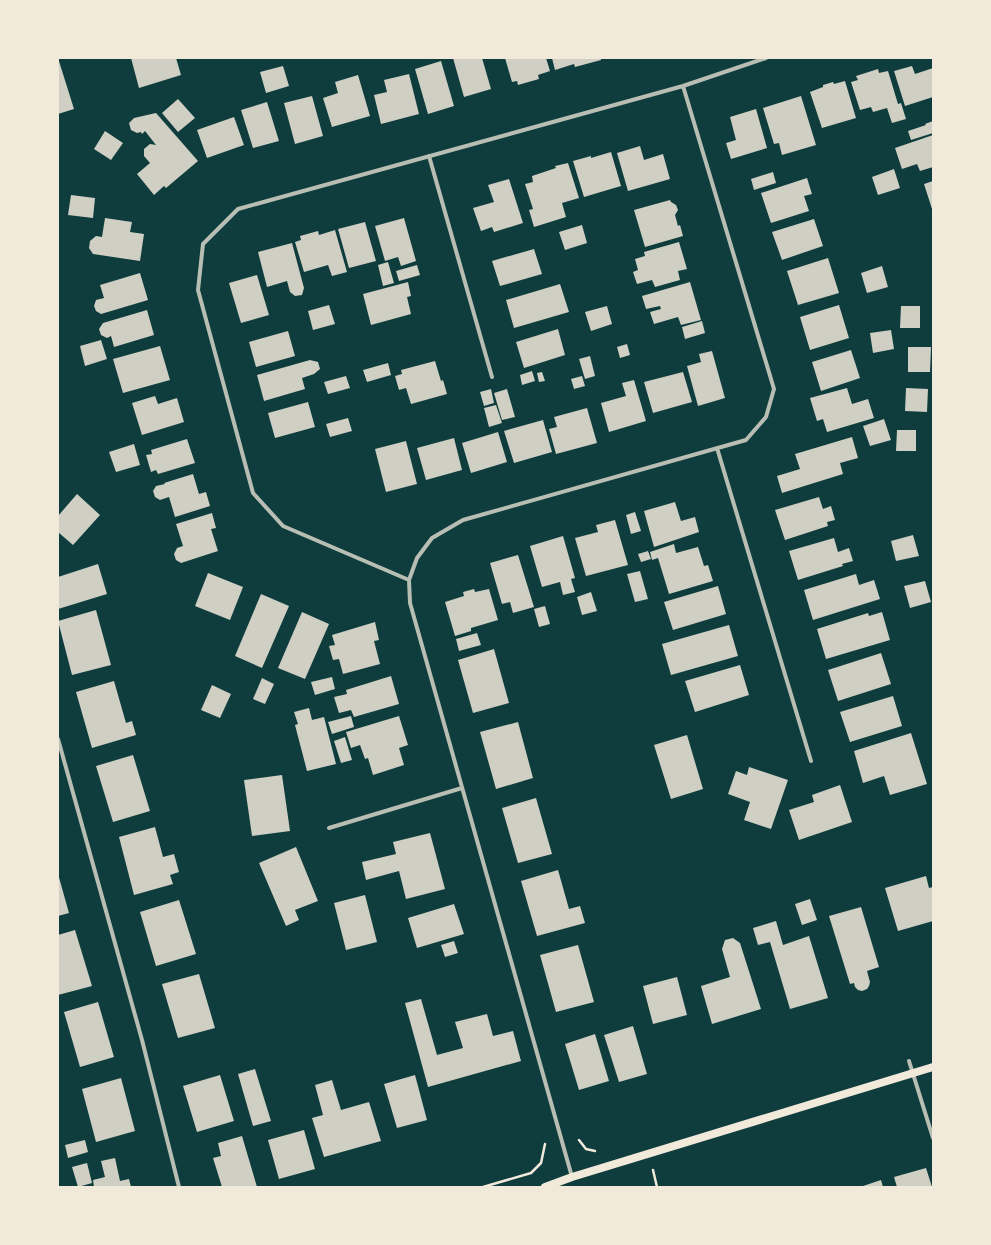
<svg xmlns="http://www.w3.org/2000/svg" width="991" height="1245" font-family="'Fira Sans Condensed',sans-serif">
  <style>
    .building { fill: #cfcfc3 }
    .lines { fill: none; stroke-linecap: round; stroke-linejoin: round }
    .path { stroke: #f1e9da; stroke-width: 2.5 }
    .minor { stroke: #b8beb3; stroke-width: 4 }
    .secondary { stroke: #f1e9da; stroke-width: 8 }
  </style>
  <rect width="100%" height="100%" fill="#0f3d3e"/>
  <path class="building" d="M 58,58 L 74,109 L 58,114 Z
    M 131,58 L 176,58 L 181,75 L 139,88 Z
    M 453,58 L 482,58 L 491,89 L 464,97 Z
    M 505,58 L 546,58 L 550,71 L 538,75 L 539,79 L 518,85 L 517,81 L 512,82 Z
    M 552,58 L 601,58 L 601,60 L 575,67 L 574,64 L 555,70 Z
    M 441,61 L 454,106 L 428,114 L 415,69 Z
    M 283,66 L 289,86 L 266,93 L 260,72 Z
    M 912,66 L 915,74 L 933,68 L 933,97 L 905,106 L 894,71 Z
    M 878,69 L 879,73 L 888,71 L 898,104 L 901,103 L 906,119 L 892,123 L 887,108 L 873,112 L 871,107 L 860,110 L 851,82 L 858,80 L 856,76 Z
    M 409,74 L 419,114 L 381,124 L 374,95 L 387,92 L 384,80 Z
    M 358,75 L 370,116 L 332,127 L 323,98 L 338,93 L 335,82 Z
    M 845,81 L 856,118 L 822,128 L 810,92 L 823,87 L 823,85 L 833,82 L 834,84 Z
    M 312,96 L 323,136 L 295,144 L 284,103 Z
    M 801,96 L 816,145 L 782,155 L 779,143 L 774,144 L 763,108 Z
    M 178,99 L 195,118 L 178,132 L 162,113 Z
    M 267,102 L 279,141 L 253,148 L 241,110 Z
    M 756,109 L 767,148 L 731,159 L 726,143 L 736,140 L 730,117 Z
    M 156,113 L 198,161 L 166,188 L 164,186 L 154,195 L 137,174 L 150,163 L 144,156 L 144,149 L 150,144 L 156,145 L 145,131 L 142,134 L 141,132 L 137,133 L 131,130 L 129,123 L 134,118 Z
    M 234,117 L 244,145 L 207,158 L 197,130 Z
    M 933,121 L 933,133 L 911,140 L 908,131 L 926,125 L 925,124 Z
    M 105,131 L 123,143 L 111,160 L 94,149 Z
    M 933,135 L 933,167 L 920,171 L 917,164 L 902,169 L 895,148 Z
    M 640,146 L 644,160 L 663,154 L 670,179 L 628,191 L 617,153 Z
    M 611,152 L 621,186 L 584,197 L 573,161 L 591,156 L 591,158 Z
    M 568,163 L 579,198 L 562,203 L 566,217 L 534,227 L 529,210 L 533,209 L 525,184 L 533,182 L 532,176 L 556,168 L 555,166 Z
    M 894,169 L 900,188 L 878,195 L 872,177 Z
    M 773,172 L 776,183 L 754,190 L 751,179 Z
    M 807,178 L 812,194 L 804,196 L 809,211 L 771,223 L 761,193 Z
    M 509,179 L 523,223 L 494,232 L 492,227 L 481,231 L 473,208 L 494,202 L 488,185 Z
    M 933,181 L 933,212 L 924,184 Z
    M 71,195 L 95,198 L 93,218 L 68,215 Z
    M 670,200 L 671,202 L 676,205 L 678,210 L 675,215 L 678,226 L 680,225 L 683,236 L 645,247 L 634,210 Z
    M 105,218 L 132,222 L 130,232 L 144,234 L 140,261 L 93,254 L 89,248 L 90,241 L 96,236 L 102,237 Z
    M 404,218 L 416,261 L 401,266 L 398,257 L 385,261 L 375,226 Z
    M 814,219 L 823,246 L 782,260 L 772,232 Z
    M 365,222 L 376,261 L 349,268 L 338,229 Z
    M 582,225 L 587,243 L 565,250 L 559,232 Z
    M 335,230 L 347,272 L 332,276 L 328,265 L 304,272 L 295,242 L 301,240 L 300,236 L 318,231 L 319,235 Z
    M 679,242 L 687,269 L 678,271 L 680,280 L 655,287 L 652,280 L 637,284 L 633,272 L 638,270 L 635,259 L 645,256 L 644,252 Z
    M 292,243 L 304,288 L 302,295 L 295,296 L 290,292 L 287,281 L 267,287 L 258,252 Z
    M 534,249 L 542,274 L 500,286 L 492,261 Z
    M 828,258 L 839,293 L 798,305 L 787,271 Z
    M 388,262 L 394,283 L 383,286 L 378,265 Z
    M 417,265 L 420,275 L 399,281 L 396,271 Z
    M 882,266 L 888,287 L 867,293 L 861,273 Z
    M 140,273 L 148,300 L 101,314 L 96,311 L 94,306 L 96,300 L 104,298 L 100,285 Z
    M 257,275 L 269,315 L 241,323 L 229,283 Z
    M 408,282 L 411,296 L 407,297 L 411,314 L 371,325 L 363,294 Z
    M 690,282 L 701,320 L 681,325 L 678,317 L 654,324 L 650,312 L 661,309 L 660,306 L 646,309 L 642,296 Z
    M 560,284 L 569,312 L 514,328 L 506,300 Z
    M 329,305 L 335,324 L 313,330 L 308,311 Z
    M 839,305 L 849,338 L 810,350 L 800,317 Z
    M 607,306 L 612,324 L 591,331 L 585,312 Z
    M 901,306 L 920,306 L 920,328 L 900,328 Z
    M 147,310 L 154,335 L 114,347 L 111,336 L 107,338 L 101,335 L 99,329 L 103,323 Z
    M 702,321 L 705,333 L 685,339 L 682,327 Z
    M 558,329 L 565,355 L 524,368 L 516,342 Z
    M 891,330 L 894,349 L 873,353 L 870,333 Z
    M 288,331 L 295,356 L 256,367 L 249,342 Z
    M 101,340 L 107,359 L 85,366 L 80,346 Z
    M 627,344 L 630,355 L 620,358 L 617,347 Z
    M 160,346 L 170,380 L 123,393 L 113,359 Z
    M 908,347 L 931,347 L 930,372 L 908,372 Z
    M 851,350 L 860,378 L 821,391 L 812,362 Z
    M 712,351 L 725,398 L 698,406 L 687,366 L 701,362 L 699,354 Z
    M 590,356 L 595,376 L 585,379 L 579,359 Z
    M 310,360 L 318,362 L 320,369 L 314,374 L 302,378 L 305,389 L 264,401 L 257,375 Z
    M 435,361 L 441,381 L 443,380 L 447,394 L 411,404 L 406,388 L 399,390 L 395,376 L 402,374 L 401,370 Z
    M 388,363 L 391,375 L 367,382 L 363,370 Z
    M 532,371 L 535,381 L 522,385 L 520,375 Z
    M 542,372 L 545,381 L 539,382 L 537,373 Z
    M 683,372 L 692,402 L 653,413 L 644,382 Z
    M 346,376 L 350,388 L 328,394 L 324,382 Z
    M 582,376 L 585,386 L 574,389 L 571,379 Z
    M 634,380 L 646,421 L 609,432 L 601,403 L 626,396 L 622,383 Z
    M 847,388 L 852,404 L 868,399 L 874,418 L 827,432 L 823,419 L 817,421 L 810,398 Z
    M 906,388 L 928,389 L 927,412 L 905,411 Z
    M 491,389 L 494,403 L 484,406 L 480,392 Z
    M 507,389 L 515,417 L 502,420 L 494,393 Z
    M 155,396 L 158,404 L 177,398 L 184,422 L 142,435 L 132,403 Z
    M 308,402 L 315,427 L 275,438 L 268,413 Z
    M 496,405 L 502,423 L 489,427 L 484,408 Z
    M 587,408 L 597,443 L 556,454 L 549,429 L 557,427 L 554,417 Z
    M 348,418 L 352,431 L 330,437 L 326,424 Z
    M 884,419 L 891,440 L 870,446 L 863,426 Z
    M 543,420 L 552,452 L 514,463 L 504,431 Z
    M 897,430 L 916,430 L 916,451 L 896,451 Z
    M 498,432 L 507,462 L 471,473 L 462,443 Z
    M 852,437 L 858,458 L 840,463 L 843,474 L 782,493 L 777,476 L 800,469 L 795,454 Z
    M 454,438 L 462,470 L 426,480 L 417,448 Z
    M 187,439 L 195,463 L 158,474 L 156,470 L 151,472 L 146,455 L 152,454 L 151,450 Z
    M 406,441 L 417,484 L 386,492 L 375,449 Z
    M 134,444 L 140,465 L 116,472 L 109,452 Z
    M 193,474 L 199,494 L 206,492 L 210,506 L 175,517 L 169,497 L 160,500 L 155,497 L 153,491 L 156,486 L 165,484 L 164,483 Z
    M 77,494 L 100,515 L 73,545 L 58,532 L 58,516 Z
    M 819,497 L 823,509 L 831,506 L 835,520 L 827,522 L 828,526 L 785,540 L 775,510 Z
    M 675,502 L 681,521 L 695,517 L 699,532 L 654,547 L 644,511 Z
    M 635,512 L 641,531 L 631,534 L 626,515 Z
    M 212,513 L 216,528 L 211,529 L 218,551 L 181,563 L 176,560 L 174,554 L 177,548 L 183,546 L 176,524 Z
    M 615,520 L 628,565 L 586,576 L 575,538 L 598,532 L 596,525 Z
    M 913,535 L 919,556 L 896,561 L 891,541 Z
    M 563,536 L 575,578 L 571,579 L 575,592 L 563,595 L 560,582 L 542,587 L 530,546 Z
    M 834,538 L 838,552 L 849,548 L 853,561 L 842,564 L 843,566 L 798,580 L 789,551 Z
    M 674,544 L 676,553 L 698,547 L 704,566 L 708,565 L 713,581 L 669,594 L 658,558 L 652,560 L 650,552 Z
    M 648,551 L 651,559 L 641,562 L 638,554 Z
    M 518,555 L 534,607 L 513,613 L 510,602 L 502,604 L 490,563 Z
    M 98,564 L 107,594 L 58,609 L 58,577 Z
    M 640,571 L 648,599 L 635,602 L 627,574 Z
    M 208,573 L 243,587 L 230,620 L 195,606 Z
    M 856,574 L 859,585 L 874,580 L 880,599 L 813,620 L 804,590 Z
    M 925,581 L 931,602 L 910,608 L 904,586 Z
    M 718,586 L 726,614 L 673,630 L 664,602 Z
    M 474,589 L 475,592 L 489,589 L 498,620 L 471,628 L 471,631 L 455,636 L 445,602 L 464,596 L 463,592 Z
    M 591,592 L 597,611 L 582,615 L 577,597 Z
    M 261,594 L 289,606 L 262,668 L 235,656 Z
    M 545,606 L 550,624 L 539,627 L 534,609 Z
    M 96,610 L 111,665 L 72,675 L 58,621 Z
    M 302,612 L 329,624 L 305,679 L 278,668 Z
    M 882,612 L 890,640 L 826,659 L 817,629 L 868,613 L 869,616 Z
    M 375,622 L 379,640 L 374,641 L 380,664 L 343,674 L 339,659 L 333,660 L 329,646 L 335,645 L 332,635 Z
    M 729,625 L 738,656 L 671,675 L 662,644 Z
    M 477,633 L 481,645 L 459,651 L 456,639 Z
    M 494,649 L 509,703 L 473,713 L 458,660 Z
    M 881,653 L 891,684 L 838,701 L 828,670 Z
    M 740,665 L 749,695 L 695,712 L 685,681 Z
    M 391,676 L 399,704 L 354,717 L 351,710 L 339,713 L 334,697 L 347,694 L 346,690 Z
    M 332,677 L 335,689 L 315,695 L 311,682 Z
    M 262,678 L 274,684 L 265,704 L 253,699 Z
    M 114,681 L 126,723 L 132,721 L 136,735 L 92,748 L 76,692 Z
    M 212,685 L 231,694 L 220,718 L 201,710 Z
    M 893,696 L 902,726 L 850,742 L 840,712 Z
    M 309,708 L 312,720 L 324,717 L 336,764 L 307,771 L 295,725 L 298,724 L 294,712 Z
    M 351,716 L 354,727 L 332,734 L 328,722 Z
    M 399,716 L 408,745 L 399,748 L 404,765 L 373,775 L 368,758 L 365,759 L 360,745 L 351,748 L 346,732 Z
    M 518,722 L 533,778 L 496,789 L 480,732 Z
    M 911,733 L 927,784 L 890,795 L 884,776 L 863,783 L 854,751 Z
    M 687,735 L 703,789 L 671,799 L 654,745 Z
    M 345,737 L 352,760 L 341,763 L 334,741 Z
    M 133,755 L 150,811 L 113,822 L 96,766 Z
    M 749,767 L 788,780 L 771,829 L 744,820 L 750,802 L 728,794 L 736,771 L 747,775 Z
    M 282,775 L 290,831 L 252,836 L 244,780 Z
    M 840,785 L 852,822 L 799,840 L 789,810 L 814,802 L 812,795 Z
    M 536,798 L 552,854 L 518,863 L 502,808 Z
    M 155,827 L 163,857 L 174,854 L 179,872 L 170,875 L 173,884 L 134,895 L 119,837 Z
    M 430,833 L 445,889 L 406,899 L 399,871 L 366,880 L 362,862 L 396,854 L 393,842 Z
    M 296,847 L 318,901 L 295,910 L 299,920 L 286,926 L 259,863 Z
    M 558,870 L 569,909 L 580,906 L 585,923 L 537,936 L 521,881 Z
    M 58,874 L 69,913 L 58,916 Z
    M 926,876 L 929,888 L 933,887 L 933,921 L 898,931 L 885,888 Z
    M 365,895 L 377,942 L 346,950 L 334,903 Z
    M 810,899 L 817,920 L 802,925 L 795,904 Z
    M 179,900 L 196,954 L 156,966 L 140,912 Z
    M 454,904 L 464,934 L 417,948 L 408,918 Z
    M 861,907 L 879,967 L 867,971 L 870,982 L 869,986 L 867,989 L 862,991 L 858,990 L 855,987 L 854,983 L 850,984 L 829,916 Z
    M 776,921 L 783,945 L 809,936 L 828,998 L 790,1009 L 770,942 L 758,945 L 753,928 Z
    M 75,930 L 92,986 L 58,995 L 58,935 Z
    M 733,938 L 740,943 L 761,1009 L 712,1024 L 701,986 L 730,977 L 722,949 L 725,940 Z
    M 454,941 L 458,953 L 445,957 L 441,945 Z
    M 578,945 L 594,1002 L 556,1012 L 540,955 Z
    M 199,974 L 215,1028 L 178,1038 L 162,984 Z
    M 677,977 L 687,1015 L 653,1024 L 643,986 Z
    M 421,999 L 437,1055 L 463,1048 L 455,1022 L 487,1014 L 493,1036 L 513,1031 L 521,1061 L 428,1087 L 405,1003 Z
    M 98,1002 L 114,1057 L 80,1067 L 64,1012 Z
    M 633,1026 L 647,1074 L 619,1082 L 604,1035 Z
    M 595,1034 L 609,1081 L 579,1090 L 565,1044 Z
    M 255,1069 L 271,1121 L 253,1126 L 238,1074 Z
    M 220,1075 L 234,1121 L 197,1132 L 183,1086 Z
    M 415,1075 L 427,1120 L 397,1128 L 384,1084 Z
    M 121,1078 L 135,1131 L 96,1142 L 82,1089 Z
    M 332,1080 L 341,1110 L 369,1102 L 381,1141 L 324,1157 L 312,1118 L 323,1115 L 315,1085 Z
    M 304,1130 L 315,1169 L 279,1179 L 268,1140 Z
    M 242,1136 L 257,1187 L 222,1187 L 213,1158 L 221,1156 L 218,1143 Z
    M 85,1140 L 88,1152 L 68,1158 L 65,1145 Z
    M 115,1158 L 120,1181 L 129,1179 L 131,1187 L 94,1187 L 93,1180 L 105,1177 L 101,1161 Z
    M 87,1163 L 92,1183 L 78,1187 L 72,1167 Z
    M 926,1168 L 932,1187 L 897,1187 L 894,1177 Z
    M 881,1180 L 883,1187 L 860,1187 Z"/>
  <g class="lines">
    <path class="path" d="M 579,1140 L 586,1149 L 595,1151
      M 653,1170 L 657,1187
      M 483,1187 L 531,1173 L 541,1163 L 545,1144"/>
    <path class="minor" d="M 429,156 L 492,377
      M 717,448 L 811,761
      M 409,580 L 283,526 L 253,493 L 198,290 L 203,244 L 238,209 L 683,86 L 766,58
      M 58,739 L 142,1040 L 179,1187
      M 329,828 L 462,788
      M 909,1061 L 933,1138
      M 572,1177 L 410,603 L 409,580 L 417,558 L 432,538 L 463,520 L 746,440 L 766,417 L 774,389 L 683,86"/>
    <path class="secondary" d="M 545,1187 L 572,1177 L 933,1067"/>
  </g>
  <rect width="991" height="1245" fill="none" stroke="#f1e9da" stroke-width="118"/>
</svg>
